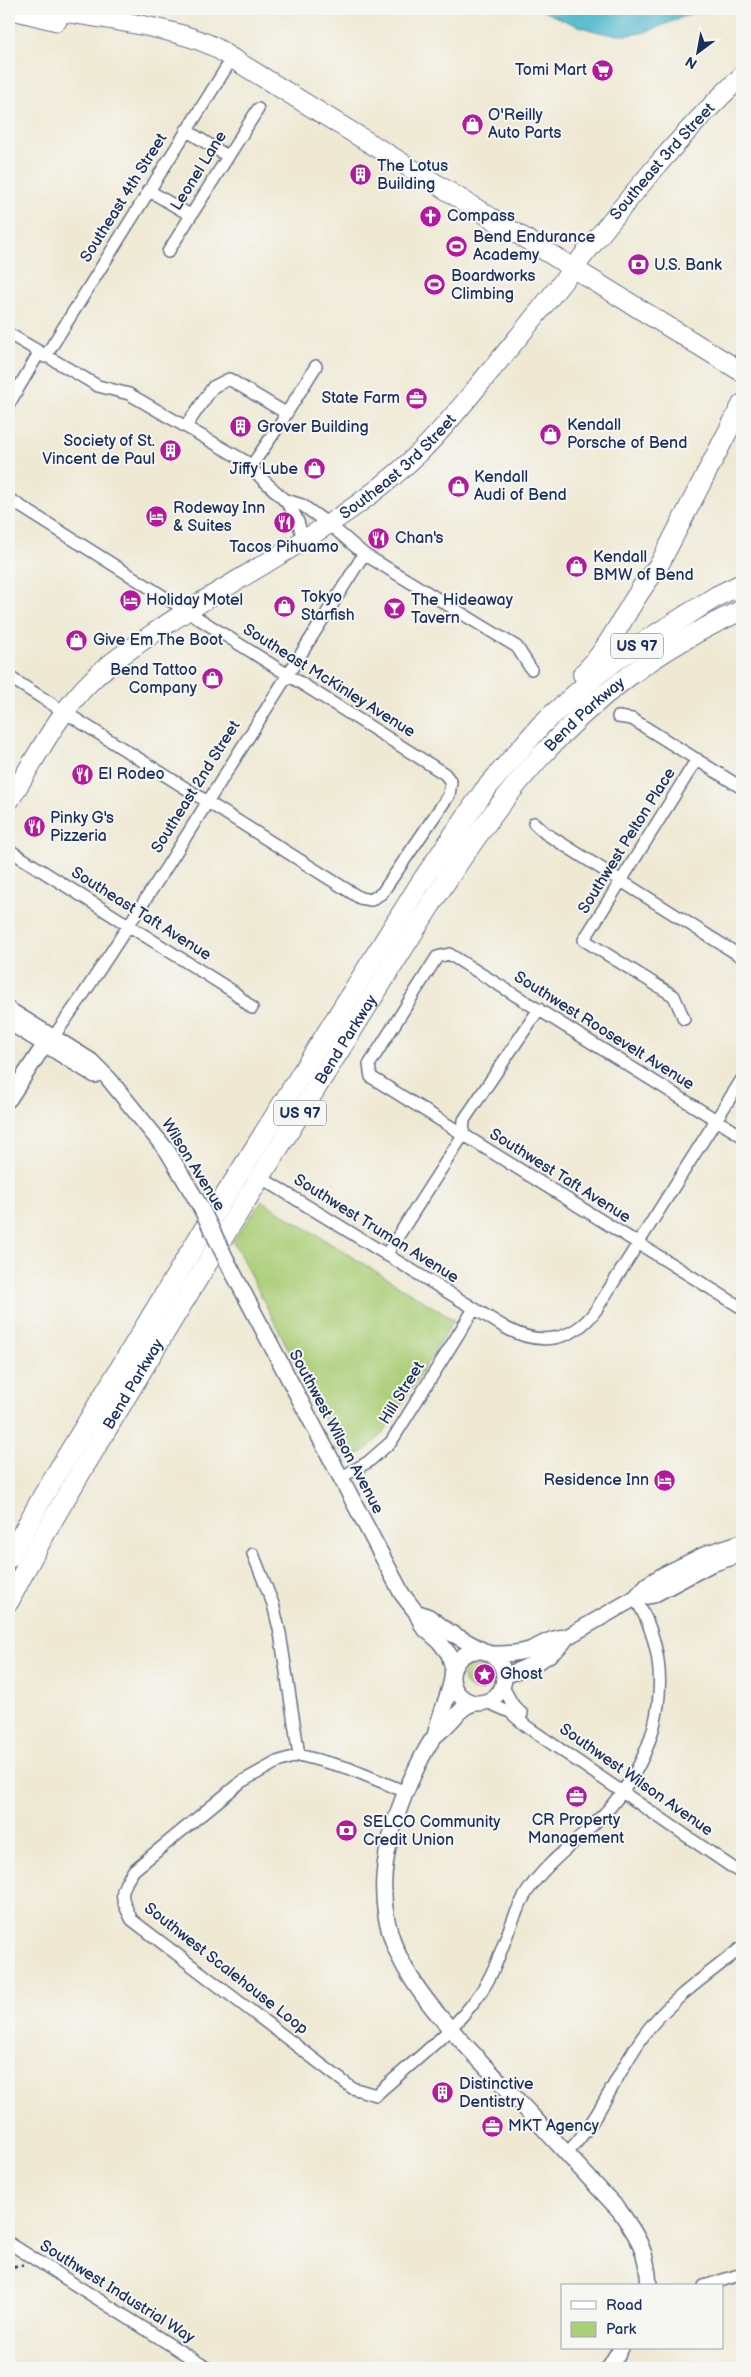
<svg xmlns="http://www.w3.org/2000/svg" width="751" height="2377" font-family="'Balsamiq Sans',sans-serif">
  <style>
    .green { fill: #abce78; stroke: #637e6b }
    .water { fill: #52bacf; stroke: #367496 }
    .lines { fill: none; stroke-linecap: round; stroke-linejoin: round }
    .minor-casing { stroke: #657087; stroke-width: 14 }
    .tertiary-casing { stroke: #657087; stroke-width: 18 }
    .primary-casing { stroke: #657087; stroke-width: 21 }
    .trunk-casing { stroke: #657087; stroke-width: 22 }
    .minor { stroke: #fff; stroke-width: 11 }
    .tertiary { stroke: #fff; stroke-width: 15 }
    .primary { stroke: #fff; stroke-width: 19 }
    .trunk { stroke: #fff; stroke-width: 20 }
    .rail { stroke: #1b2f5e; stroke-width: 3; stroke-dasharray: 8 4; stroke-linecap: butt }
    .tertiary-bridge-casing { stroke: #657087; stroke-width: 18; stroke-linecap: butt }
    .tertiary-bridge { stroke: #fff; stroke-width: 15 }
    .labels { text-anchor: middle; dominant-baseline: central; stroke-width: 4; stroke-linejoin: round; paint-order: stroke }
    .shield { fill: #f6f6f2; stroke: #5d6b8a; stroke-width: 1 }
    .shield-label { font-size: 15px; font-weight: bold; fill: #1b2f5e }
    .poi-label { font-size: 16px; fill: #1b2f5e; stroke: #f6f6f2; text-anchor: start }
    .street-label { font-size: 16px; fill: #1b2f5e; stroke: #f6f6f2 }
  </style>
  <rect width="100%" height="100%" fill="#f6f6f2"/>
  <filter id="ink" filterUnits="userSpaceOnUse"><feTurbulence type="fractalNoise" baseFrequency=".02" numOctaves="2"/><feDisplacementMap in="SourceGraphic" scale="10" xChannelSelector="R" yChannelSelector="G"/><feConvolveMatrix kernelMatrix="1 2 1 2 8 2 1 2 1" color-interpolation-filters="sRGB"/></filter>
  <filter id="wash" filterUnits="userSpaceOnUse"><feTurbulence type="fractalNoise" baseFrequency=".0096" numOctaves="4" result="noise"/><feDisplacementMap in="SourceGraphic" scale="20" xChannelSelector="R" yChannelSelector="G"/><feGaussianBlur stdDeviation="1.12" result="paint"/><feColorMatrix in="noise" values="0 0 0 0 0 0 0 0 0 0 0 0 0 0 0 0 0 1.4 0 .05"/><feComposite in="paint" operator="in"/></filter>
  <g filter="url(#wash)">
    <rect width="100%" height="100%" fill="#efe9d4"/>
    <path class="green" d="M 262,1201 L 454,1320 L 382,1435 L 363,1452 L 348,1457 L 340,1450 L 233,1241 Z
      M463 1676a15 15 0 1 1 30 0a15 15 0 1 1-30 0Z"/>
    <path class="water" d="M 537,9 L 599,9 L 625,14 L 638,9 L 702,9 C 683,16 664,26 645,32 C 608,43 570,22 537,9 Z"/>
  </g>
  <g filter="url(#ink)">
    <g class="lines">
      <defs>
        <path id="minor" d="M 186,130 L 227,156
          M 148,190 L 190,215
          M 168,252 L 258,109
          M 9,334 L 98,386 L 129,394 L 245,461 C 267,489 300,501 302,541
          M 45,357 L 233,57
          M 9,404 L 39,353
          M 283,419 L 316,366
          M 186,426 L 213,387 L 229,379 L 284,412 L 283,420 L 250,468
          M 9,499 L 445,774 L 451,782 L 449,795 L 382,893 L 371,900 L 360,898 L 9,677
          M 286,500 L 302,505 L 330,525 L 364,554 L 517,647 L 531,669
          M 618,717 L 632,719 L 742,788
          M 534,823 L 545,833 L 742,957
          M 9,850 L 234,992 L 252,1008
          M 684,1019 L 674,996 L 584,940 L 697,759
          M 54,1036 L 81,998 L 166,868 L 364,554
          M 742,1136 L 449,954 L 437,957 L 369,1065 L 371,1077 L 742,1308
          M 260,1177 L 506,1328 C 539,1346 573,1342 596,1310 L 742,1079
          M 386,1255 L 463,1135 L 464,1120 L 539,1009
          M 340,1478 L 368,1462 L 391,1442 L 474,1309
          M 253,1554 L 273,1604 L 280,1633 L 299,1755
          M 503,1687 L 513,1705 L 522,1714
          M 487,1702 L 510,1712 L 526,1726 L 742,1874
          M 406,1792 L 348,1768 L 299,1755 L 277,1762 L 241,1782 L 134,1870 C 119,1892 119,1895 132,1920 L 352,2088 L 376,2095 C 411,2063 454,2032 481,1992 C 502,1961 507,1923 527,1892 C 549,1858 586,1836 612,1805 C 662,1746 677,1666 635,1598
          M 566,2154 C 603,2117 618,2067 650,2027 C 675,1996 712,1972 742,1947
          M 9,2243 L 207,2368
          M 704,2286 L 742,2274"/>
        <path id="tertiary" d="M 9,1010 L 91,1061 L 108,1078 L 168,1152 L 200,1206
          M 9,1022 L 95,1075
          M 9,1099 L 45,1044
          M 229,1265 L 402,1594 L 416,1612 L 423,1627 L 439,1641 L 449,1654 L 453,1669
          M 635,1598 L 653,1595 L 711,1564 L 742,1554
          M 416,1612 L 429,1617 L 449,1632 L 484,1651
          M452 1677a26 26 0 1 1 52 0a26 26 0 1 1-52 0Z
          M 492,1654 C 505,1654 517,1654 529,1650 C 542,1645 552,1637 567,1637 L 635,1598 L 647,1585 L 665,1574 L 708,1553 L 742,1542
          M 505,1676 C 528,1666 553,1658 567,1637
          M 475,1703 C 462,1706 458,1714 449,1723 C 445,1728 440,1731 435,1736 C 425,1748 417,1767 410,1782 C 345,1930 409,1986 506,2088 C 544,2128 581,2170 619,2210 C 639,2238 647,2251 649,2286
          M 435,1736 C 439,1716 448,1699 452,1679
          M 609,2368 L 621,2348"/>
        <g id="primary">
          <path d="M 9,9 L 57,21"/>
          <path d="M 44,9 C 85,16 197,29 225,54 L 742,372"/>
          <path d="M 658,567 L 742,404"/>
          <path id="s1" d="M 9,801 C 35,760 57,714 92,680 C 115,658 141,642 167,624 C 251,568 345,525 418,454 C 443,430 465,402 487,375 C 572,275 646,166 742,76"/>
        </g>
        <g id="trunk">
          <path d="M 583,674 C 615,644 629,599 658,567"/>
          <path d="M 9,1558 L 43,1496 L 200,1236 L 420,884 L 484,791 L 542,724 L 596,676 L 620,657 L 717,596 L 742,584"/>
          <path id="s2" d="M 9,1601 C 42,1535 80,1473 118,1410 C 167,1327 218,1245 269,1163 C 310,1097 351,1032 392,966 C 489,810 569,688 742,610"/>
        </g>
      </defs>
      <use href="#minor" class="minor-casing"/>
      <use href="#tertiary" class="tertiary-casing"/>
      <use href="#primary" class="primary-casing"/>
      <use href="#trunk" class="trunk-casing"/>
      <use href="#minor" class="minor"/>
      <use href="#tertiary" class="tertiary"/>
      <use href="#primary" class="primary"/>
      <use href="#trunk" class="trunk"/>
      <path class="rail" d="M 9,2267 L 23,2265"/>
      <defs>
        <path id="tertiary-bridge" d="M 200,1206 L 229,1265"/>
      </defs>
      <use href="#tertiary-bridge" class="tertiary-bridge-casing"/>
      <use href="#tertiary-bridge" class="tertiary-bridge"/>
    </g>
  </g>
  <defs>
    <symbol id="supermarket-disc" viewBox="-11 -11 22 22"><circle r="9.5" fill="#b5179e" stroke="#f6f6f2"/><path d="M-6-5.5h2.5l.6 2H6L4.5 2H-2.5L-4.4-4H-6ZM-1.5 3.2a1.3 1.3 0 1 0 .1 0ZM3 3.2a1.3 1.3 0 1 0 .1 0Z" fill="#fff"/></symbol>
    <symbol id="shop-disc" viewBox="-11 -11 22 22"><circle r="9.5" fill="#b5179e" stroke="#f6f6f2"/><path d="M-5-2.5h2.3a2.7 3.5 0 0 1 5.4 0H5L5.5 6h-11ZM-1.5-2.5h3a1.5 2.3 0 0 0-3 0Z" fill="#fff"/></symbol>
    <symbol id="building-disc" viewBox="-11 -11 22 22"><circle r="9.5" fill="#b5179e" stroke="#f6f6f2"/><path d="M-4-6H4V6H1V3H-1V6H-4ZM-2.5-4.3h1.7v1.8h-1.7ZM.8-4.3h1.7v1.8H.8ZM-2.5-1h1.7V.8h-1.7ZM.8-1h1.7V.8H.8Z" fill="#fff"/></symbol>
    <symbol id="church-disc" viewBox="-11 -11 22 22"><circle r="9.5" fill="#b5179e" stroke="#f6f6f2"/><path d="M-1.2-6h2.4v3.5h3.3v2.4h-3.3V6h-2.4V-.1h-3.3v-2.4h3.3Z" fill="#fff"/></symbol>
    <symbol id="stadium-disc" viewBox="-11 -11 22 22"><circle r="9.5" fill="#b5179e" stroke="#f6f6f2"/><path d="M0-5a6.5 5 0 1 0 0 10a6.5 5 0 1 0 0-10ZM-3.5-1.8h7v3.6h-7Z" fill="#fff"/></symbol>
    <symbol id="bank-disc" viewBox="-11 -11 22 22"><circle r="9.5" fill="#b5179e" stroke="#f6f6f2"/><path d="M-6-4H6V4H-6ZM0-2.3a2.3 2.3 0 1 0 0 4.6a2.3 2.3 0 1 0 0-4.6Z" fill="#fff"/></symbol>
    <symbol id="office-disc" viewBox="-11 -11 22 22"><circle r="9.5" fill="#b5179e" stroke="#f6f6f2"/><path d="M-6-3h4V-5.5h4V-3h4V5H-6ZM-1-4.5V-3h2v-1.5ZM-6 0V1H6V0Z" fill="#fff"/></symbol>
    <symbol id="hotel-disc" viewBox="-11 -11 22 22"><circle r="9.5" fill="#b5179e" stroke="#f6f6f2"/><path d="M-6-4.5h1.5V1H6V5H4.5V3h-9V5H-6ZM-4 0a1.8 1.8 0 1 1 3.6 0ZM.5 0V-2.5h3Q6-2.5 6 0Z" fill="#fff"/></symbol>
    <symbol id="restaurant-disc" viewBox="-11 -11 22 22"><circle r="9.5" fill="#b5179e" stroke="#f6f6f2"/><path d="M-5-6h1v4h1v-4h1v4h1v-4h1v5L-1.5 .5V6h-2V.5L-5-1ZM5-6V6H3V1.5H1.5Q1.5-4 5-6Z" fill="#fff"/></symbol>
    <symbol id="bar-disc" viewBox="-11 -11 22 22"><circle r="9.5" fill="#b5179e" stroke="#f6f6f2"/><path d="M-6-5H6L.8 .8V4.5H3.5V6h-7V4.5H-.8V.8Z" fill="#fff"/></symbol>
    <symbol id="sight-disc" viewBox="-11 -11 22 22"><circle r="9.5" fill="#b5179e" stroke="#f6f6f2"/><path d="M0-6L1.8-2.2L6-1.7L2.9 1.2L3.7 5.4L0 3.3L-3.7 5.4L-2.9 1.2L-6-1.7L-1.8-2.2Z" fill="#fff"/></symbol>
  </defs>
  <g fill-rule="evenodd">
    <use href="#supermarket-disc" x="590" y="58" width="25" height="25"/>
    <use href="#shop-disc" x="460" y="112" width="25" height="25"/>
    <use href="#building-disc" x="348" y="162" width="25" height="25"/>
    <use href="#church-disc" x="418" y="204" width="25" height="25"/>
    <use href="#stadium-disc" x="444" y="234" width="25" height="25"/>
    <use href="#bank-disc" x="626" y="252" width="25" height="25"/>
    <use href="#stadium-disc" x="422" y="272" width="25" height="25"/>
    <use href="#office-disc" x="404" y="386" width="25" height="25"/>
    <use href="#building-disc" x="228" y="414" width="25" height="25"/>
    <use href="#shop-disc" x="538" y="422" width="25" height="25"/>
    <use href="#building-disc" x="158" y="438" width="25" height="25"/>
    <use href="#shop-disc" x="302" y="456" width="25" height="25"/>
    <use href="#shop-disc" x="446" y="474" width="25" height="25"/>
    <use href="#hotel-disc" x="144" y="504" width="25" height="25"/>
    <use href="#restaurant-disc" x="272" y="510" width="25" height="25"/>
    <use href="#restaurant-disc" x="366" y="526" width="25" height="25"/>
    <use href="#shop-disc" x="564" y="554" width="25" height="25"/>
    <use href="#hotel-disc" x="118" y="588" width="25" height="25"/>
    <use href="#shop-disc" x="272" y="594" width="25" height="25"/>
    <use href="#bar-disc" x="382" y="596" width="25" height="25"/>
    <use href="#shop-disc" x="64" y="628" width="25" height="25"/>
    <use href="#shop-disc" x="200" y="666" width="25" height="25"/>
    <use href="#restaurant-disc" x="70" y="762" width="25" height="25"/>
    <use href="#restaurant-disc" x="22" y="814" width="25" height="25"/>
    <use href="#hotel-disc" x="652" y="1468" width="25" height="25"/>
    <use href="#sight-disc" x="472" y="1662" width="25" height="25"/>
    <use href="#office-disc" x="564" y="1784" width="25" height="25"/>
    <use href="#bank-disc" x="334" y="1818" width="25" height="25"/>
    <use href="#building-disc" x="430" y="2080" width="25" height="25"/>
    <use href="#office-disc" x="480" y="2114" width="25" height="25"/>
  </g>
  <g class="labels">
    <g class="shield">
      <rect x="611" y="633.5" width="52" height="25" rx="4"/>
      <rect x="274" y="1100.5" width="52" height="25" rx="4"/>
    </g>
    <g class="shield-label">
      <text x="637" y="646">US 97</text>
      <text x="300" y="1113">US 97</text>
    </g>
    <g class="poi-label">
      <text x="587" y="70" text-anchor="end">Tomi Mart</text>
      <text x="488" y="115">O'Reilly<tspan x="488" dy="18">Auto Parts</tspan></text>
      <text x="377" y="166">The Lotus<tspan x="377" dy="18">Building</tspan></text>
      <text x="447" y="216">Compass</text>
      <text x="473" y="237">Bend Endurance<tspan x="473" dy="18">Academy</tspan></text>
      <text x="654" y="265">U.S. Bank</text>
      <text x="451" y="276">Boardworks<tspan x="451" dy="18">Climbing</tspan></text>
      <text x="400" y="398" text-anchor="end">State Farm</text>
      <text x="567" y="425">Kendall<tspan x="567" dy="18">Porsche of Bend</tspan></text>
      <text x="257" y="427">Grover Building</text>
      <text x="155" y="441" text-anchor="end">Society of St.<tspan x="155" dy="18">Vincent de Paul</tspan></text>
      <text x="298" y="469" text-anchor="end">Jiffy Lube</text>
      <text x="474" y="477">Kendall<tspan x="474" dy="18">Audi of Bend</tspan></text>
      <text x="173" y="508">Rodeway Inn<tspan x="173" dy="18">&amp; Suites</tspan></text>
      <text x="395" y="538">Chan's</text>
      <text x="284" y="547" text-anchor="middle">Tacos Pihuamo</text>
      <text x="593" y="557">Kendall<tspan x="593" dy="18">BMW of Bend</tspan></text>
      <text x="301" y="597">Tokyo<tspan x="301" dy="18">Starfish</tspan></text>
      <text x="146" y="600">Holiday Motel</text>
      <text x="411" y="600">The Hideaway<tspan x="411" dy="18">Tavern</tspan></text>
      <text x="93" y="640">Give Em The Boot</text>
      <text x="197" y="670" text-anchor="end">Bend Tattoo<tspan x="197" dy="18">Company</tspan></text>
      <text x="98" y="774">El Rodeo</text>
      <text x="50" y="818">Pinky G's<tspan x="50" dy="18">Pizzeria</tspan></text>
      <text x="649" y="1480" text-anchor="end">Residence Inn</text>
      <text x="500" y="1674">Ghost</text>
      <text x="576" y="1820" text-anchor="middle">CR Property<tspan x="576" dy="18">Management</tspan></text>
      <text x="363" y="1822">SELCO Community<tspan x="363" dy="18">Credit Union</tspan></text>
      <text x="459" y="2084">Distinctive<tspan x="459" dy="18">Dentistry</tspan></text>
      <text x="508" y="2126">MKT Agency</text>
    </g>
    <g class="street-label">
      <text stroke="none"><textPath href="#s1" startOffset="926">Southeast 3rd Street</textPath></text>
      <text transform="translate(199 171) rotate(-58)">Leonel Lane</text>
      <text transform="translate(124 198) rotate(-58)">Southeast 4th Street</text>
      <text stroke="none"><textPath href="#s1" startOffset="521">Southeast 3rd Street</textPath></text>
      <text transform="translate(329 681) rotate(32)">Southeast McKinley Avenue</text>
      <text stroke="none"><textPath href="#s2" startOffset="1060">Bend Parkway</textPath></text>
      <text transform="translate(196 787) rotate(-58)">Southeast 2nd Street</text>
      <text transform="translate(627 841) rotate(-58)">Southwest Pelton Place</text>
      <text transform="translate(141 914) rotate(32)">Southeast Taft Avenue</text>
      <text transform="translate(604 1031) rotate(32)">Southwest Roosevelt Avenue</text>
      <text stroke="none"><textPath href="#s2" startOffset="655">Bend Parkway</textPath></text>
      <text transform="translate(193 1165) rotate(58)">Wilson Avenue</text>
      <text transform="translate(560 1176) rotate(32)">Southwest Taft Avenue</text>
      <text transform="translate(376 1229) rotate(32)">Southwest Truman Avenue</text>
      <text stroke="none"><textPath href="#s2" startOffset="250">Bend Parkway</textPath></text>
      <text transform="translate(402 1393) rotate(-58)">Hill Street</text>
      <text transform="translate(336 1432) rotate(62)">Southwest Wilson Avenue</text>
      <text transform="translate(636 1780) rotate(35)">Southwest Wilson Avenue</text>
      <text transform="translate(226 1969) rotate(38)">Southwest Scalehouse Loop</text>
      <text transform="translate(117 2292) rotate(32)">Southwest Industrial Way</text>
    </g>
  </g>
  <rect width="751" height="2377" fill="none" stroke="#f6f6f2" stroke-width="30"/>
  <rect x="561" y="2284" width="162" height="65" fill="#f6f6f2" stroke="#9ea6b7"/>
  <rect x="571" y="2301" width="25" height="8" fill="#ffffff" stroke="#9ea6b7"/>
  <text x="606" y="2310" font-size="15" fill="#1b2f5e">Road</text>
  <rect x="571" y="2322" width="25" height="15" fill="#abce78" stroke="#9ea6b7"/>
  <text x="606" y="2334" font-size="15" fill="#1b2f5e">Park</text>
  <g transform="translate(698 52) rotate(212)" stroke="#f6f6f2" stroke-width="4" paint-order="stroke">
  <path d="M0-4L9 19L0 12L-9 19Z" fill="#1b2f5e"/>
  <text y="-8" font-size="14" font-weight="bold" text-anchor="middle" fill="#1b2f5e">N</text>
  </g>
</svg>
